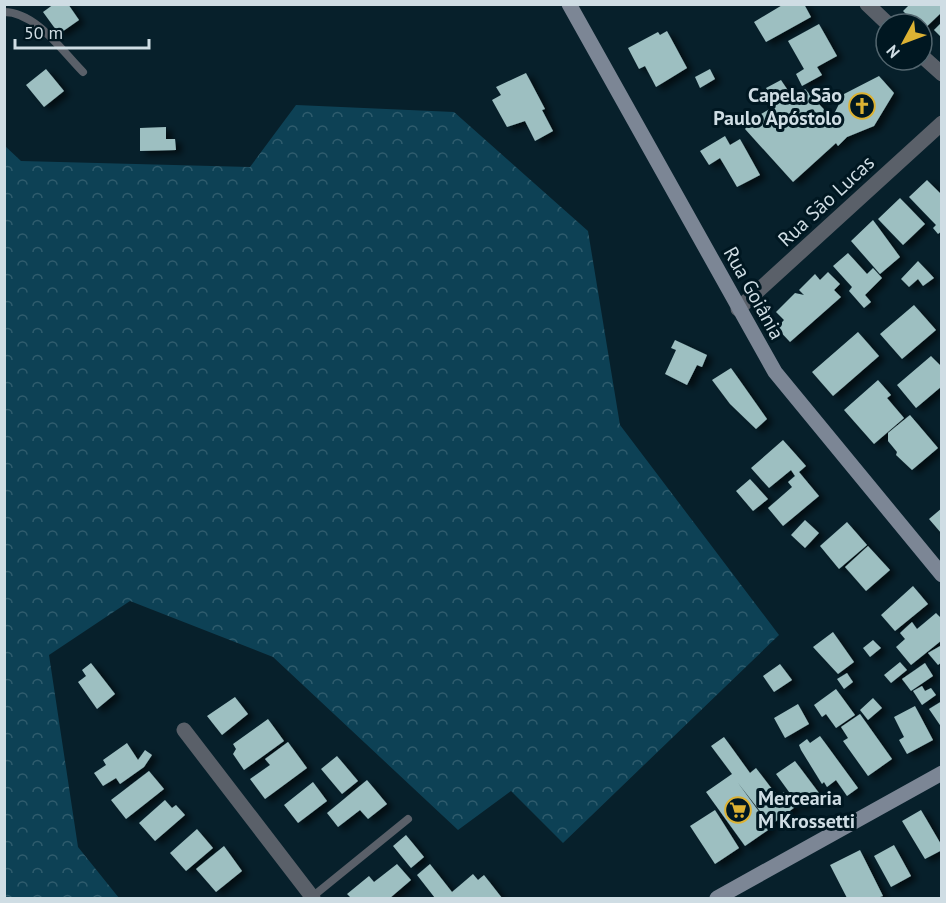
<svg xmlns="http://www.w3.org/2000/svg" width="946" height="903" viewBox="0 0 946 903" font-family="'PT Sans',sans-serif">
<style>
.forest{fill:url(#forest-crowns)}
.building{fill:#9dbfc1;filter:url(#shadow)}
.lines{fill:none;stroke-linecap:round;stroke-linejoin:round}
.lane{stroke:#5a6069;stroke-width:8}
.street{stroke:#5a6069;stroke-width:15}
.secondary{stroke:#7c8695;stroke-width:15}
.labels{text-anchor:middle;stroke-width:6;stroke-linejoin:round;paint-order:stroke}
.poi-label{font-size:20px;font-weight:bold;fill:#cfdde4;stroke:#001721;text-anchor:end}
.street-label{font-size:20px;fill:#cfdde4;stroke:#001721}
</style>
<defs>
<pattern id="forest-crowns" width="20" height="18" patternUnits="userSpaceOnUse" patternTransform="scale(1.5)"><rect width="20" height="18" fill="#0d4155"/><path d="M2 6a3 3 0 1 1 6 0M12 15a3 3 0 1 1 6 0" fill="none" stroke="#2f5c6d"/></pattern>
<filter id="shadow"><feDropShadow dx="6" dy="3.5" stdDeviation="3" flood-color="#0009"/></filter>
</defs>
<rect width="100%" height="100%" fill="#07202b"/>
<path class="forest" d="M296 105 454 112 588 231 620 425 779 635 563 843 511 791 458 830 273 657 130 601 49 655 78 847 119 898H5V146L21 161 250 167Z"/>
<path class="building" d="M54 4H68L79 20 59 34 43 12Z
M784 4H804L811 17 766 42 754 22Z
M910 4H942V12L922 31V24H916L903 11Z
M942 22V38L934 30Z
M819 24 837 56 817 67 822 75 802 86 796 74 804 69 788 41Z
M667 31 687 68 656 87 645 66 639 69 628 48 658 32 660 35Z
M46 69 64 91 44 107 26 85Z
M710 69 715 79 700 88 695 77Z
M526 73 545 109 542 110 553 131 535 141 525 121 507 127 492 100 501 95 496 87Z
M879 76 894 93 874 126 847 137 838 146 836 143 793 182 745 129 753 119 776 105 766 88 781 80 795 101 805 89 832 118 844 94Z
M166 127V139H175L176 150 140 151V128Z
M725 136 730 145 740 139 760 175 737 187 720 158 709 165 700 151Z
M927 180 942 195V231L938 234 933 228 936 225 909 197Z
M900 198 925 224 903 245 878 219Z
M873 220 900 257 880 274 851 241Z
M848 253 867 274 873 268 882 278 865 295 871 302 864 308 849 291 852 287 833 266Z
M918 261 934 278 923 286 918 279 909 287 901 279Z
M828 272 840 284 834 290 841 297 790 342 777 328 784 320 776 312 795 293 804 295 799 290 815 274 820 280Z
M914 305 936 330 902 359 880 334Z
M858 332 879 356 833 396 812 372Z
M675 340 707 355 702 367 697 365 687 385 665 374 676 350 671 348Z
M931 356 942 367V386L916 408 897 385Z
M731 368 767 419 756 429 730 404 712 380Z
M878 380 891 395 887 398 904 418 874 444 844 410Z
M910 415 938 448 912 470 896 455 897 452 888 441V433Z
M783 440 806 466 799 472 819 496 783 526 768 508 792 487 788 482 795 476 791 470 769 488 751 468Z
M750 479 768 499 753 511 736 491Z
M942 508V534L929 519Z
M805 520 819 533 805 548 791 535Z
M847 522 867 545 839 569 820 546Z
M868 546 890 570 866 591 845 567Z
M913 586 928 604 895 631 881 615Z
M936 613 942 619V640L911 665 896 647 905 639 900 633 912 622 917 629Z
M833 632 854 662 838 674 813 647Z
M873 640 881 648 870 657 863 648Z
M942 645V662L938 665 928 653Z
M900 662 907 670 891 683 884 675Z
M91 663 115 694 97 709 78 682 86 676 82 670Z
M925 663 933 676 911 691 902 679Z
M780 664 792 680 774 692 763 676Z
M847 673 853 682 844 689 837 679Z
M922 686 925 691 931 688 936 695 922 705 913 691Z
M836 689 855 715 836 728 826 714 822 717 814 705Z
M235 697 248 714 222 735 207 716Z
M873 698 882 708 868 720 860 710Z
M942 701V728L929 709Z
M798 704 809 724 785 738 774 718Z
M915 706 933 740 907 754 899 740 904 737 894 717Z
M860 714 892 759 868 776 843 741 848 738 841 727Z
M268 719 284 741 244 770 233 754 236 749 233 744Z
M820 736 858 788 847 796 836 780 827 787 824 782 822 784 801 750 799 745 807 739 810 743Z
M724 737 750 773 756 768 772 789 779 796 784 792 795 807 771 825 738 783 771 828 745 846 706 792 732 774 711 746Z
M288 742 307 768 265 799 250 779 270 765 265 759Z
M127 743 138 760 145 750 152 755 144 767 120 784 116 778 103 786 94 773 106 765 103 760Z
M337 756 358 781 342 794 321 769Z
M795 761 819 793 800 807 776 774Z
M149 771 164 789 126 819 111 800Z
M367 780 387 804 368 819 360 810 338 827 327 813Z
M313 782 327 801 298 823 284 805Z
M165 800 172 808 176 805 185 815 155 841 139 823Z
M715 810 739 848 715 864 690 826Z
M921 810 942 846V850L925 859 902 821Z
M197 829 213 848 186 871 170 853Z
M406 835 424 857 411 868 393 846Z
M894 845 911 876 891 887 874 856Z
M224 846 242 871 216 892 196 869Z
M860 850 883 896 877 898H847L830 865Z
M397 864 411 880 390 898H351L347 894 369 876 374 882Z
M430 864 452 892 473 874 478 880 484 875 502 898H435L417 875Z"/>
<g class="lines">
<path class="lane" d="M4 12C36 12 62 51 83 72
M312 897 408 819"/>
<path class="street" d="M867 4 888 24
M922 56 942 74
M738 309 942 123
M184 730 313 898"/>
<path class="secondary" d="M569 4 775 372 942 575
M717 898 942 773"/>
</g>
<defs>
<g id="church-ring" transform="scale(1.35)"><circle r="9.5" fill="#001721" stroke="#dcb233" stroke-width="1.5"/><path d="M-1.2-6h2.4v3.5h3.3v2.4h-3.3V6h-2.4V-.1h-3.3v-2.4h3.3Z" fill="#dcb233"/></g>
<g id="supermarket-ring" transform="scale(1.35)"><circle r="9.5" fill="#001721" stroke="#dcb233" stroke-width="1.5"/><path d="M-6-5.5h2.5l.6 2H6L4.5 2H-2.5L-4.4-4H-6ZM-1.5 3.2a1.3 1.3 0 1 0 .1 0ZM3 3.2a1.3 1.3 0 1 0 .1 0Z" fill="#dcb233"/></g>
</defs>
<g fill-rule="evenodd">
<use href="#church-ring" x="862" y="106"/>
<use href="#supermarket-ring" x="738" y="810"/>
</g>
<g class="labels">
<g class="poi-label">
<text x="842" y="102">Capela São<tspan x="842" dy="23">Paulo Apóstolo</tspan></text>
<text x="758" y="805" text-anchor="start">Mercearia<tspan x="758" dy="23">M Krossetti</tspan></text>
</g>
<g class="street-label">
<text transform="translate(826 201) rotate(-43)" y="7">Rua São Lucas</text>
<text transform="translate(754 293) rotate(61)" y="7">Rua Goiânia</text>
</g>
</g>
<rect width="946" height="903" fill="none" stroke="#cfdde4" stroke-width="12"/>
<g transform="translate(904 42) rotate(229)"><circle r="28" fill="#001721" stroke="#53666f" stroke-width="1.5"/>
<path d="M0-4.5L10 22L0 15L-10 22Z" fill="#dcb233"/>
<text y="-9" font-size="16" font-weight="bold" text-anchor="middle" fill="#cfdde4">N</text>
</g>
<path d="M15 39v9h134v-9" fill="none" stroke="#cfdde4" stroke-width="3"/>
<text x="24" y="39" font-size="18" fill="#cfdde4" stroke="#001721" stroke-width="4.5" paint-order="stroke">50 m</text>
</svg>
